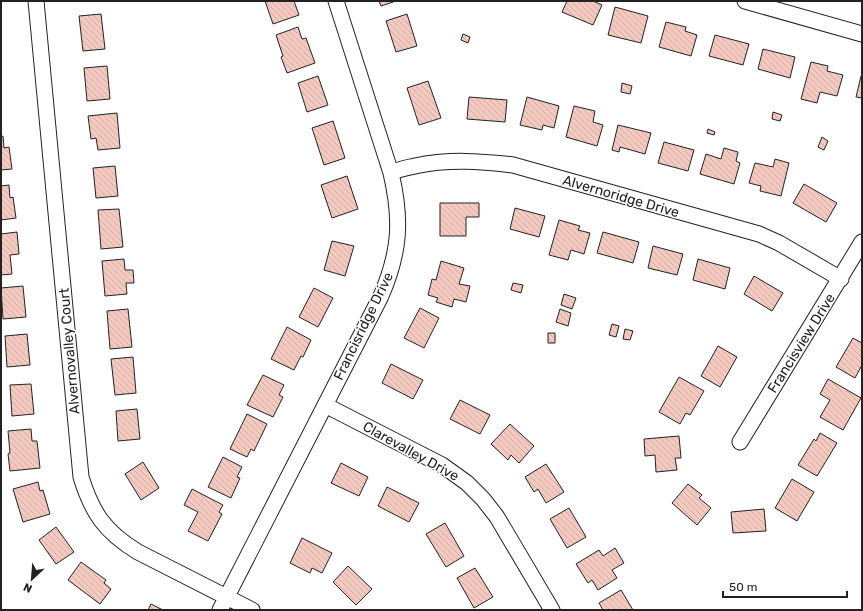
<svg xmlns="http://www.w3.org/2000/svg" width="863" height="611" viewBox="0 0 863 611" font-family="Rubik,sans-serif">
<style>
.building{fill:url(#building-back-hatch);stroke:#222}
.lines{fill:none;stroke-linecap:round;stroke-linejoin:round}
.minor-casing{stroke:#222;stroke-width:17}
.minor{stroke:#fff;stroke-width:15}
.labels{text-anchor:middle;stroke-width:3;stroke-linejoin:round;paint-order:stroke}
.street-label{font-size:14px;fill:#222;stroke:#fff}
</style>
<defs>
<pattern id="building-back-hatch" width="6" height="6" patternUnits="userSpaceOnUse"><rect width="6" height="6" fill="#f3c9c0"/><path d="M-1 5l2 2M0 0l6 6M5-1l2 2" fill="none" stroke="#d0aca5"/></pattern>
</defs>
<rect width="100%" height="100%" fill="#fff"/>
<path class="building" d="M265 1H294L299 15 273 24Z
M379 1H396L381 6Z
M567 1H593L602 5 593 25 562 12Z
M615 7 648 16 641 43 608 35Z
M101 14 105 49 83 51 79 16Z
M407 14 417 46 396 52 386 21Z
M666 22 686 27 685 31 697 35 691 56 659 47Z
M298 27 302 39 306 38 315 63 287 73 281 57 283 56 276 35Z
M463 34 470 37 468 43 461 40Z
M715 35 749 44 743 65 709 56Z
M763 49 795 57 790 78 758 69Z
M811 62 828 66 827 71 843 75 837 96 820 92 817 103 801 99Z
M107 66 110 99 87 101 84 68Z
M318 76 328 105 307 112 298 83Z
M861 76H862V98L856 97Z
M428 81 441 118 419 125 407 88Z
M622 83 632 86 630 94 621 92Z
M469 97 507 100 505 122 467 119Z
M527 97 559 106 554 128 543 125 542 130 520 125Z
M574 106 595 111 593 122 603 125 597 146 566 137Z
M773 112 782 115 780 121 772 119Z
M117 113 120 148 98 150 96 138 91 139 88 116Z
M333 121 345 158 324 165 312 128Z
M618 125 651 133 645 154 620 147 619 152 612 150Z
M708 129 715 132 714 135 707 133Z
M3 136 4 148 9 147 12 169 1 170V137Z
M822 137 828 141 824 150 818 147Z
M664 142 694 150 688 171 658 163Z
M724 148 738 152 736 161 740 163 734 184 700 174 706 154 721 159Z
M775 159 789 163 781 196 760 191 761 186 749 183 755 163 773 167Z
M115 166 118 196 96 198 93 168Z
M347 176 358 209 332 218 321 185Z
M804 184 837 203 826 222 793 203Z
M9 185 10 198 13 197 16 218 1 220V186Z
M440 203H479V217H466V236H440Z
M515 208 545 216 539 237 510 229Z
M119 209 123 247 101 249 98 210Z
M559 220 580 226 578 230 590 233 584 254 571 250 568 260 549 255Z
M17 232 19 254 10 255 12 274 1 275V234Z
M603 232 639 242 633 263 597 253Z
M332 241 354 246 345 276 324 270Z
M653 246 683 254 677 275 648 268Z
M124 259 125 270H133L134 283H126L127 294 105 296 102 261Z
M698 259 730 268 725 289 693 280Z
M441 261 464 268 459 284 470 286 466 302 454 299 452 307 436 302 438 298 428 295 432 279 436 280Z
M754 276 783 293 772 311 744 294Z
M513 283 523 285 521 293 511 290Z
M23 286 26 317 3 319 1 288Z
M314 288 333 298 318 327 299 317Z
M564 294 576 298 572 309 561 305Z
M420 308 439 318 424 348 404 338Z
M128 309 132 347 110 349 107 311Z
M560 309 571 313 568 326 556 322Z
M612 324 619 326 616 337 609 335Z
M287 327 311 340 303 357 301 356 294 370 271 359Z
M625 329 633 331 630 340 623 339Z
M548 333H555V343H548Z
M27 334 30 365 7 367 5 336Z
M853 338 862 343V365L855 378 836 367Z
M718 346 737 357 720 387 701 376Z
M133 357 136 393 115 395 111 359Z
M391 364 423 380 413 399 382 383Z
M263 375 284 385 279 395 283 397 273 417 247 405Z
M679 377 704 391 690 415 686 413 680 424 659 412Z
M828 379 861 398 843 430 820 417 830 400 820 394Z
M31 384 34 414 12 416 10 385Z
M460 400 490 415 480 434 450 419Z
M137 409 140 439 118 441 116 411Z
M247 414 267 424 254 451 251 449 247 457 230 449Z
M510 424 534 446 519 463 511 455 508 460 491 444Z
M31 429 32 441H37L40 468 10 471 8 454 10 453 8 431Z
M820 433 837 443 817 476 798 465 814 439 816 441Z
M679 436 681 458H675L677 470 656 472 655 455 645 456 644 439Z
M223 457 242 467 237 477 240 478 231 498 208 487Z
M143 462 159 488 141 500 125 474Z
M341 463 368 477 359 496 331 483Z
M546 464 564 492 546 503 538 489 534 492 525 477Z
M792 479 814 492 797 521 775 508Z
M38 482 40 491 43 490 50 514 23 522 13 489Z
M688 484 702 495 699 498 711 508 697 525 672 503Z
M387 487 419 503 409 522 378 506Z
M192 489 223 505 219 512 222 514 208 541 188 531 198 512 184 505Z
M569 508 586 537 567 548 550 519Z
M764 509 766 531 733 533 731 512Z
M445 523 464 556 446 567 426 534Z
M56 527 74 552 56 564 39 540Z
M302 538 332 553 322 573 312 568 310 573 290 563Z
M615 548 624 563 612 570 617 578 598 590 592 580 588 583 576 564 599 550 603 556Z
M81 562 106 580 104 583 111 589 100 604 68 580Z
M348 566 372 589 356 605 333 582Z
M475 568 493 597 474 608 457 578Z
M621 590 633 610H603L599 603Z
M151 604 163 610H148Z"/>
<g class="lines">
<g class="minor-casing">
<path id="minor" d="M36 1 81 477C92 513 105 532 138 552L252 610
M745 1 862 34
M391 173C399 169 406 168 415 166 448 159 480 161 513 165L759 234 779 243 841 279
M325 405 442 465 467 483 483 499 497 517 552 610
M740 442 862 242
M220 610 381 296C400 252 402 220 391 173L336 1"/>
</g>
<use href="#minor" class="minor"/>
</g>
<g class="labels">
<g class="street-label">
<text transform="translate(621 196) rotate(16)" y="5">Alvernoridge Drive</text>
<text transform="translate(363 326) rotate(-64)" y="5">Francisridge Drive</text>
<text transform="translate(801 343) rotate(-58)" y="5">Francisview Drive</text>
<text transform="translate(69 351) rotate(-95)" y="5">Alvernovalley Court</text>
<text transform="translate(411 451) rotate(29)" y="5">Clarevalley Drive</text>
</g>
</g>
<rect width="863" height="611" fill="none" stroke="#222222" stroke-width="4"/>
<g transform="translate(32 579) rotate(206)" stroke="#ffffff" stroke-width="3" paint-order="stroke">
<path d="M0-3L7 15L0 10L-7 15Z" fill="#222222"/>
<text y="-6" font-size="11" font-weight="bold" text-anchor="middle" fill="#222222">N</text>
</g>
<path d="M723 591v6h124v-6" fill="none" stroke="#222222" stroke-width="2"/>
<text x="729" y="591" font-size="12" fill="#222222" stroke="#ffffff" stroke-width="3" paint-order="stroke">50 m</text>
</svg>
